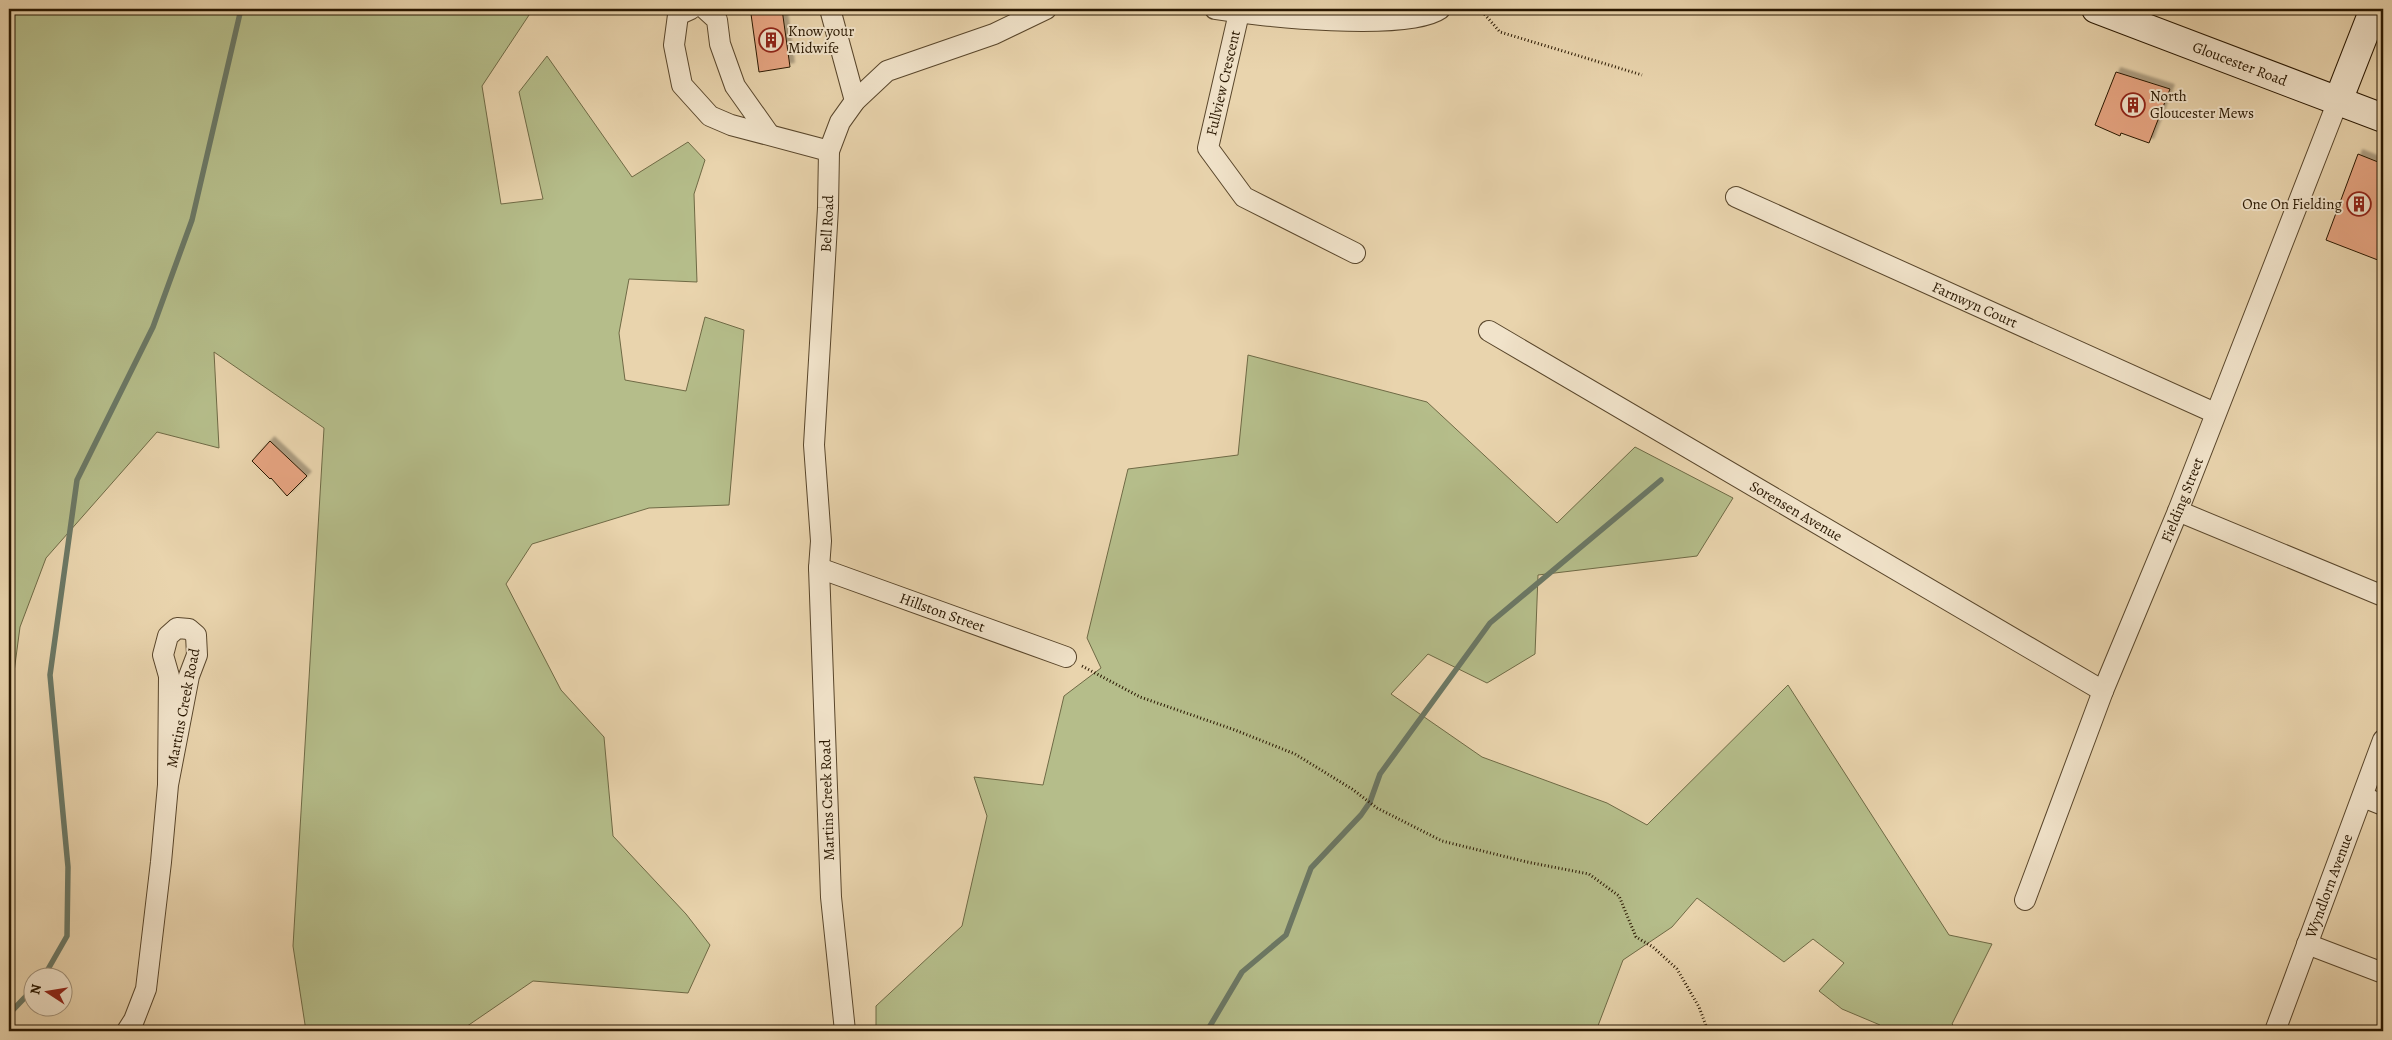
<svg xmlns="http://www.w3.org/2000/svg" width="2392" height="1040" viewBox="0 0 2392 1040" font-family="Alegreya,serif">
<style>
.green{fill:#b5bd8a;stroke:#6f6a45}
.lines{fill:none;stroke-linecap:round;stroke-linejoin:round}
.stream{stroke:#6b7865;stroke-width:5.5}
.building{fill:#e6a481;stroke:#291700;filter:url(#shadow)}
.street-casing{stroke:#59462b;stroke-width:22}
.secondary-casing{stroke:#291700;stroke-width:30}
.path{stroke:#291700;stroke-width:3;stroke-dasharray:1 2.5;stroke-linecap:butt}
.street{stroke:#f1e3ca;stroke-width:20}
.secondary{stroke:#f1e3ca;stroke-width:28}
.labels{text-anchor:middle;stroke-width:4;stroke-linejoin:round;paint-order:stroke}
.poi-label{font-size:15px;fill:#291700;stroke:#f1e3ca;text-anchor:start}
.street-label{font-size:15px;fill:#291700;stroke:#f1e3ca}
</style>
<defs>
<filter id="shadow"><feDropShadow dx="4.5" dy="-4.5" stdDeviation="1" flood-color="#0004"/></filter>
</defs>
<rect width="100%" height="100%" fill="#e9d4ad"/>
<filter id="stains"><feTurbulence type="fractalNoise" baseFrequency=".004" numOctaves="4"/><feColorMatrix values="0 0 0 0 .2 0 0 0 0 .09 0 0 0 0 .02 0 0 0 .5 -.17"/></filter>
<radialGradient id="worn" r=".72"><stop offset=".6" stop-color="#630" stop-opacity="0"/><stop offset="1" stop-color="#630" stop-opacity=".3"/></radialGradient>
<path class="green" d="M9 9H533L482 86 501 204 543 199 519 92 547 56 632 177 688 142 705 160 694 194 697 282 629 279 619 333 625 380 686 391 705 317 744 330 729 505 649 508 532 544 506 584 561 690 604 737 613 836 686 914 710 945 688 993 533 981 460 1031H306L293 946 324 428 214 352 219 448 157 432 46 558 20 627 9 710Z
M1248 355 1427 402 1557 523 1635 447 1733 498 1697 556 1538 575 1535 654 1487 683 1428 654 1391 694 1482 757 1607 803 1647 825 1788 685 1949 935 1992 944 1952 1024 1959 1031H1885L1880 1025 1842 1009 1819 991 1844 963 1813 939 1784 962 1697 898 1672 927 1623 960 1596 1031H876V1006L962 926 987 816 974 777 1043 785 1064 696 1101 668 1087 638 1128 469 1238 455Z"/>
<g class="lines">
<path class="stream" d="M43 978 67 936 68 867 50 675 77 480 153 327 192 220 241 9
M9 1014 32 990
M1207 1031 1242 972 1286 935 1311 868 1361 815 1370 802 1380 774 1490 623 1661 480"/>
</g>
<path class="building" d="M782 9 790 67 759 72 751 14Z
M2116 72 2170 89 2149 143 2121 133 2120 136 2095 125Z
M2358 154 2383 164V262L2326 240Z
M270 441 307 476 287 496 271 478 270 479 252 461Z"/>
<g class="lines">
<g class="street-casing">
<g id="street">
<path d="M691 9 678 15 674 45 682 85 710 116 731 125 829 151"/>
<path d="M705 9 717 20 720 44 735 86 769 134"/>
<path d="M830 9 855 101"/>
<path d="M1215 9C1257 16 1408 32 1440 9"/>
<path d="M1239 13 1208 148 1244 197 1355 253"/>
<path id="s1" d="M1736 197 2215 413"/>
<path id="s2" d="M1489 331 2103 691"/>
<path d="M2178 511 2383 596"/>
<path id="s3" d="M819 568 1066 657"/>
<path d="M2363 797 2383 805"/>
<path id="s4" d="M2025 900 2103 691 2178 511 2338 101"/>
<path d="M2307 944 2383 973"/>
<path d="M127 1031 134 1020 146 989 161 862 168 785 169 676 163 655 168 636 177 628 189 629 196 635 197 655 189 676 168 785"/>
<path id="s5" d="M845 1031 831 897 819 568 821 541 814 445 828 208 829 151 840 122 855 101 887 71 994 34 1046 9"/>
<path id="s6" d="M2275 1031 2383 740"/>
</g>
</g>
<g class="secondary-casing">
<g id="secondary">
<path id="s7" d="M2096 9 2383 118"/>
<path d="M2338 101 2374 9"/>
</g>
</g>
<path class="path" d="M1480 9 1500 32 1642 75
M1082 666 1140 697 1235 730 1295 754 1352 789 1377 808 1442 841 1527 862 1589 874 1619 896 1636 937 1653 947 1677 969 1699 1007 1708 1031"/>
<use href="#street" class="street"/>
<use href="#secondary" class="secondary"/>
</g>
<defs>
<g id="building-ring" transform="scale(1.25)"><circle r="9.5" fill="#f1e3ca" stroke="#8f2418" stroke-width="1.5"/><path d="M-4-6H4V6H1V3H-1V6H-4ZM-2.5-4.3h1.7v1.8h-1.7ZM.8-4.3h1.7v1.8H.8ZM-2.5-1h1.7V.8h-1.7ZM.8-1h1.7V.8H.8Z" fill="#8f2418"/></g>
</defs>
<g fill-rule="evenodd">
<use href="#building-ring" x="771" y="40"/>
<use href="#building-ring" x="2133" y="105"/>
<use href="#building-ring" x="2359" y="204"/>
</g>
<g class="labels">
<g class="poi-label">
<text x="788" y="36">Know your<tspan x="788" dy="17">Midwife</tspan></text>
<text x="2150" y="101">North<tspan x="2150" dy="17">Gloucester Mews</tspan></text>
<text x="2342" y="209" text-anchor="end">One On Fielding</text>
</g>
<g class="street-label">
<text dy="5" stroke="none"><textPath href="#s7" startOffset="154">Gloucester Road</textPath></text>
<text transform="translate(1223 83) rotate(-77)" y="5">Fullview Crescent</text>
<text dy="5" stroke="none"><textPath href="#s5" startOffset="809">Bell Road</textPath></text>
<text dy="5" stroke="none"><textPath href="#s1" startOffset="262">Farnwyn Court</textPath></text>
<text dy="5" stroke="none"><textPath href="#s4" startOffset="430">Fielding Street</textPath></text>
<text dy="5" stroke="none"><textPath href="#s2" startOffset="356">Sorensen Avenue</textPath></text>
<text dy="5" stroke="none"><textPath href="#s3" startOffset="131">Hillston Street</textPath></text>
<text transform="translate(183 708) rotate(-79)" y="5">Martins Creek Road</text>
<text transform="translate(827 800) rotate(-92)" y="5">Martins Creek Road</text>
<text dy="5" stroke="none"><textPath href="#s6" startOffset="155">Wyndlorn Avenue</textPath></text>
</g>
</g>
<rect width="2392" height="1040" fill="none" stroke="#e9d4ad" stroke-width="30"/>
<rect x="10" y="10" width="2372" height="1020" fill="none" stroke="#291700" stroke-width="2.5"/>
<rect x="15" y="15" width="2362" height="1010" fill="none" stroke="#291700"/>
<g transform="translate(48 992) rotate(282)"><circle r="24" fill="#f1e3ca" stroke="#a19179"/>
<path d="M0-4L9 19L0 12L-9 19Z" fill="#8f2418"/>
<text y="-8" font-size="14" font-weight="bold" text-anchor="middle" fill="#291700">N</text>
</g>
<rect width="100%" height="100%" filter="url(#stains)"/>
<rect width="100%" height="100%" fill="url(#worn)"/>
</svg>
